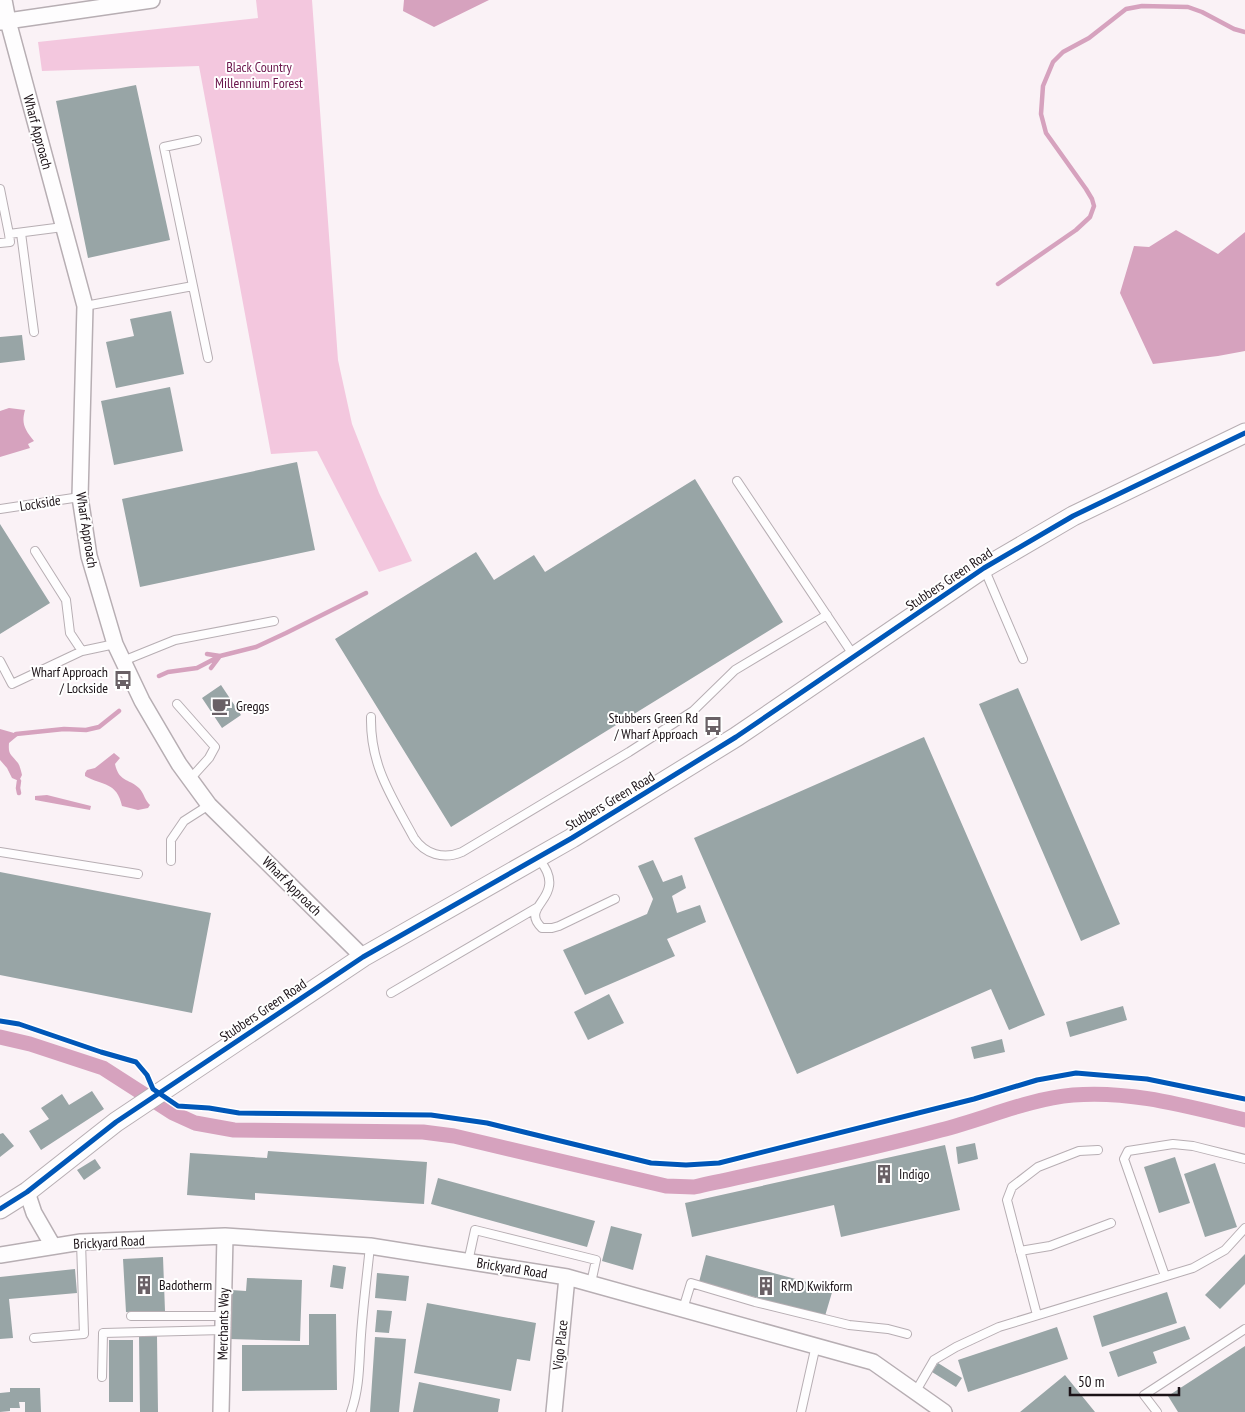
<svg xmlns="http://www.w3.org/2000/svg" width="1245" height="1412" viewBox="0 0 1245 1412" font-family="'PT Sans Narrow',sans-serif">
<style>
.forest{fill:#f3c7de}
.water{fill:#d6a2be}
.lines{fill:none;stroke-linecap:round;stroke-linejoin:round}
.stream{stroke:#d6a2be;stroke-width:4.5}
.canal{stroke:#d6a2be;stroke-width:15}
.building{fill:#98a5a6}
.service-casing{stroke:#b7aeb3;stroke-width:10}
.minor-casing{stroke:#b7aeb3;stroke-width:18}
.tertiary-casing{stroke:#b7aeb3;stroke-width:21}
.service{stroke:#fefdfe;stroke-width:8}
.minor{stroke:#fefdfe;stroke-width:15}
.tertiary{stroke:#fefdfe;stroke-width:19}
.cycleway-casing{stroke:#fff;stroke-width:8}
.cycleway{stroke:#0057b8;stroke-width:5}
.labels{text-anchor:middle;stroke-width:4;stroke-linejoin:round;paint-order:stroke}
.park-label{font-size:14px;fill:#6b164c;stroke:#fff}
.street-label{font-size:14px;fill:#1b1217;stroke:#fff}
.poi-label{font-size:14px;fill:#1b1217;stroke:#fff;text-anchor:start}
</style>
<rect width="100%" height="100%" fill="#faf2f6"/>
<path class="forest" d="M256 0H312L338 360 352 424 379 493 412 561 379 572 317 451 271 454 199 66 42 71 38 42 258 18Z"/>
<path class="water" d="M404 0H489L434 27 403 11Z
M1176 230 1218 254 1245 232V351L1218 356 1153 364 1120 293 1134 246 1149 247Z
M9 408 25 410C21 424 25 430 34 441L28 444 30 448 0 457V411Z
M0 729 14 733H21L9 743C8 755 11 754 18 763 20 766 21 771 22 775L19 781 12 778 7 768 0 760Z
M114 753 120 758 115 764C119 782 128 778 139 788 144 793 145 801 150 805L148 808 138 810 122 806C117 782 103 786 85 776V773L87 770 95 768Z
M47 795 91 806 90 810 35 800V796Z"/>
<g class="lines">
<path class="stream" d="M998 284 1076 230 1090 217 1094 206 1092 199 1086 189 1046 133 1041 114 1043 86 1053 62 1063 52 1089 38 1126 9 1142 6 1188 7 1202 12 1234 29 1245 32
M207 654 220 656 211 668
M159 676 168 672 197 668 220 656 256 647 286 633 366 593
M16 734 64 729 86 730 99 727 119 711
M19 781 18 788 19 793"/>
<path class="canal" d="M0 1037 30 1044 103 1068 173 1113 195 1123 234 1130 423 1132 454 1136 666 1186 694 1187C776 1169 860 1152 941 1130 985 1119 1028 1099 1073 1095 1132 1090 1189 1107 1245 1120"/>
</g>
<path class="building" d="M136 85 170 240 88 258 56 101Z
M171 311 184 374 116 388 106 342 134 336 130 319Z
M22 335 25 360 0 363V337Z
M170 387 183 451 114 465 101 401Z
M297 462 315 550 140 587 122 499Z
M695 479 783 622 451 827 335 639 476 552 494 580 534 555 545 572Z
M0 524 50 603 0 634Z
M221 685 241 715 222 728 202 698Z
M1018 688 1120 924 1081 941 979 704Z
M924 737 1045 1015 1009 1030 991 989 797 1074 694 838Z
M653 860 663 882 682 875 686 888 672 896 677 913 700 905 706 922 667 939 675 956 585 995 563 950 647 914 653 899 638 866Z
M0 872 211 913 192 1013 0 975Z
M609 994 624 1023 588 1040 574 1012Z
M1123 1006 1127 1020 1070 1037 1066 1022Z
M1002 1039 1005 1052 974 1059 971 1047Z
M92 1091 104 1109 41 1150 29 1131 49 1119 41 1108 62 1094 69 1105Z
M3 1133 14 1146 0 1157V1134Z
M975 1143 978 1159 958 1164 956 1147Z
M945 1145 960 1210 841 1237 834 1205 692 1237 685 1203Z
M268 1151 427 1162 424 1204 255 1193V1200L187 1195 190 1153 267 1158Z
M1175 1157 1190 1203 1159 1213 1144 1167Z
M95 1159 101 1168 84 1180 77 1170Z
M1215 1163 1237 1227 1205 1237 1184 1174Z
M438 1178 595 1221 587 1247 431 1204Z
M611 1226 642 1234 633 1270 602 1261Z
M1245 1254V1284L1220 1309 1205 1295Z
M706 1255 833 1289 825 1316 699 1282Z
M163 1257 165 1311 126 1312 123 1259Z
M333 1265 346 1267 343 1289 330 1287Z
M75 1269 77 1293 9 1299 13 1338 0 1339V1277Z
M377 1273 409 1276 406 1301 375 1298Z
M247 1278 302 1280 300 1341 229 1339 231 1290 246 1291Z
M1167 1292 1177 1323 1102 1347 1093 1316Z
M427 1303 536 1323 530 1361 517 1359 511 1391 414 1373Z
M377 1310 392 1311 389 1333 375 1332Z
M309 1314H336L337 1390 242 1391V1345H309Z
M1185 1326 1190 1339 1153 1352 1157 1363 1118 1377 1109 1352Z
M1057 1327 1068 1359 968 1392 958 1360Z
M139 1336H157L158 1412H140Z
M375 1337 406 1339 399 1412H370Z
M109 1340H133V1402H109Z
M1245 1346V1412H1178L1168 1396Z
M938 1363 962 1378 956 1387 932 1372Z
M1065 1375 1095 1412H1020Z
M419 1382 500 1399 498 1412H413Z
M10 1388H40L41 1412H25V1402H19L20 1408H10V1411L0 1412V1393L10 1392Z"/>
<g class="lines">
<g class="service-casing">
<path id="service" d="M0 189 9 234 63 227
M21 233 34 332
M0 243 10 242 9 234
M193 286 208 358
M85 306 193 286 164 147 197 140
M737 481 854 656
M0 509 80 497
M35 551 66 600 70 633 82 651
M984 568 1023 659
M0 661 12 684 82 651 115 644
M123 661 175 640 274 621
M177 704 215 747 209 758 190 779
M371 717C370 766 392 797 414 838 425 854 443 860 462 852L629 752 693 711 735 670 827 615
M0 852 138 874
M538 857C544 866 551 875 549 886 547 903 524 911 542 928H552L559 926 615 899
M171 861V840L184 821 209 805
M391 993 538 907
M1020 1251 1050 1246 1111 1223
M468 1262 475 1230 596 1260 591 1283
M1165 1276 1124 1159 1128 1151 1173 1144 1193 1146 1245 1159
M683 1309 691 1283 755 1302 849 1325 888 1329 907 1334
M1037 1315 1007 1200 1012 1187 1038 1167 1079 1151 1098 1150
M131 1316H223
M34 1338 84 1334 81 1242
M102 1377 103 1333 223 1330
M916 1391 934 1360 956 1347 999 1327 1193 1268 1225 1250 1245 1228
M351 1412C360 1387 359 1362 361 1335 363 1306 367 1276 370 1246
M801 1412 816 1345
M1157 1412 1144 1395 1245 1329"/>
</g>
<g class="minor-casing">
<path id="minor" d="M4 0 8 21 85 306 80 497 89 556 115 644 142 701 179 764 209 805 363 957
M0 22 152 0
M27 1192 34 1213 53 1246
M0 1255 81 1242 225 1236 370 1246 567 1277 873 1362 944 1412
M221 1412 225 1236
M554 1412 567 1277"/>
</g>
<g class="tertiary-casing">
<path id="tertiary" d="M0 1209 27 1192 116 1122 363 957 572 838 736 737 984 568 1073 516 1245 433"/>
</g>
<use href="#service" class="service"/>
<use href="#minor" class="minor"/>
<use href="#tertiary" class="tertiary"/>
<g class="cycleway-casing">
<path id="cycleway" d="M0 1021 19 1024 101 1052 136 1062 147 1075 153 1089 178 1106 209 1108 239 1113 431 1115 487 1123 651 1163 686 1165 719 1163 974 1099 1037 1080 1076 1073 1147 1079 1245 1099
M0 1209 27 1192 116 1122 363 957 572 838 736 737 984 568 1073 516 1245 433"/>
</g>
<use href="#cycleway" class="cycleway"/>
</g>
<defs>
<g id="bus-bare" transform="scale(1.5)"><path d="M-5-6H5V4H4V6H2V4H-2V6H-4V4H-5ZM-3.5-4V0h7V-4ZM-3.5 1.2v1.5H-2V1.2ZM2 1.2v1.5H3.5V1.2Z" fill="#696065" stroke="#fff" stroke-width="2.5" paint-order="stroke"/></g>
<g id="cafe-bare" transform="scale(1.5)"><path d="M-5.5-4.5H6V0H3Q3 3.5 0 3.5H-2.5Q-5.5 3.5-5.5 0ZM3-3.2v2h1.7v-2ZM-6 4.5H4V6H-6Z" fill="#696065" stroke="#fff" stroke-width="2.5" paint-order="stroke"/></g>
<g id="building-bare" transform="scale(1.5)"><path d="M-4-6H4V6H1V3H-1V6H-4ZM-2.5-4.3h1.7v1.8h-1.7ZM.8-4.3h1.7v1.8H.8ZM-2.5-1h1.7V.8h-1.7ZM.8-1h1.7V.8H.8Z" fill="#696065" stroke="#fff" stroke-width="2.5" paint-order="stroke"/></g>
</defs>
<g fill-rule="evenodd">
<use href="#bus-bare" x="123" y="680"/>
<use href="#cafe-bare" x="221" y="706"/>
<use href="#bus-bare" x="713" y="726"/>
<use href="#building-bare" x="884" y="1174"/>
<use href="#building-bare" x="144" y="1285"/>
<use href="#building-bare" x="766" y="1286"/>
</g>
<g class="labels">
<g class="park-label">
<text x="259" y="72">Black Country<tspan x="259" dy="16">Millennium Forest</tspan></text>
</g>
<g class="street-label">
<text transform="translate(38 132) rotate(75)" y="5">Wharf Approach</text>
<text transform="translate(40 503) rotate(-9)" y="5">Lockside</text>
<text transform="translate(87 530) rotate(81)" y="5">Wharf Approach</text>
<text transform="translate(949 579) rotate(-34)" y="5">Stubbers Green Road</text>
<text transform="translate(610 801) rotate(-31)" y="5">Stubbers Green Road</text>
<text transform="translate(292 886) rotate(45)" y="5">Wharf Approach</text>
<text transform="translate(263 1010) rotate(-34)" y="5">Stubbers Green Road</text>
<text transform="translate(109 1242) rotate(-3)" y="5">Brickyard Road</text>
<text transform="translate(512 1268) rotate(9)" y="5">Brickyard Road</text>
<text transform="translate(223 1324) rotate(-89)" y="5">Merchants Way</text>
<text transform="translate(560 1345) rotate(-84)" y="5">Vigo Place</text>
</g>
<g class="poi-label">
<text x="108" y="677" text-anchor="end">Wharf Approach<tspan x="108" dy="16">/ Lockside</tspan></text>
<text x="236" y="711">Greggs</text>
<text x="698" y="723" text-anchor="end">Stubbers Green Rd<tspan x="698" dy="16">/ Wharf Approach</tspan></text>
<text x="899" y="1179">Indigo</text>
<text x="159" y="1290">Badotherm</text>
<text x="781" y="1291">RMD Kwikform</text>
</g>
</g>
<path d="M1070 1387v8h109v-8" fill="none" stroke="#1b1217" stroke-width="2.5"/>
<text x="1078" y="1387" font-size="15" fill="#1b1217" stroke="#ffffff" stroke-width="4" paint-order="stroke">50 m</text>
</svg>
